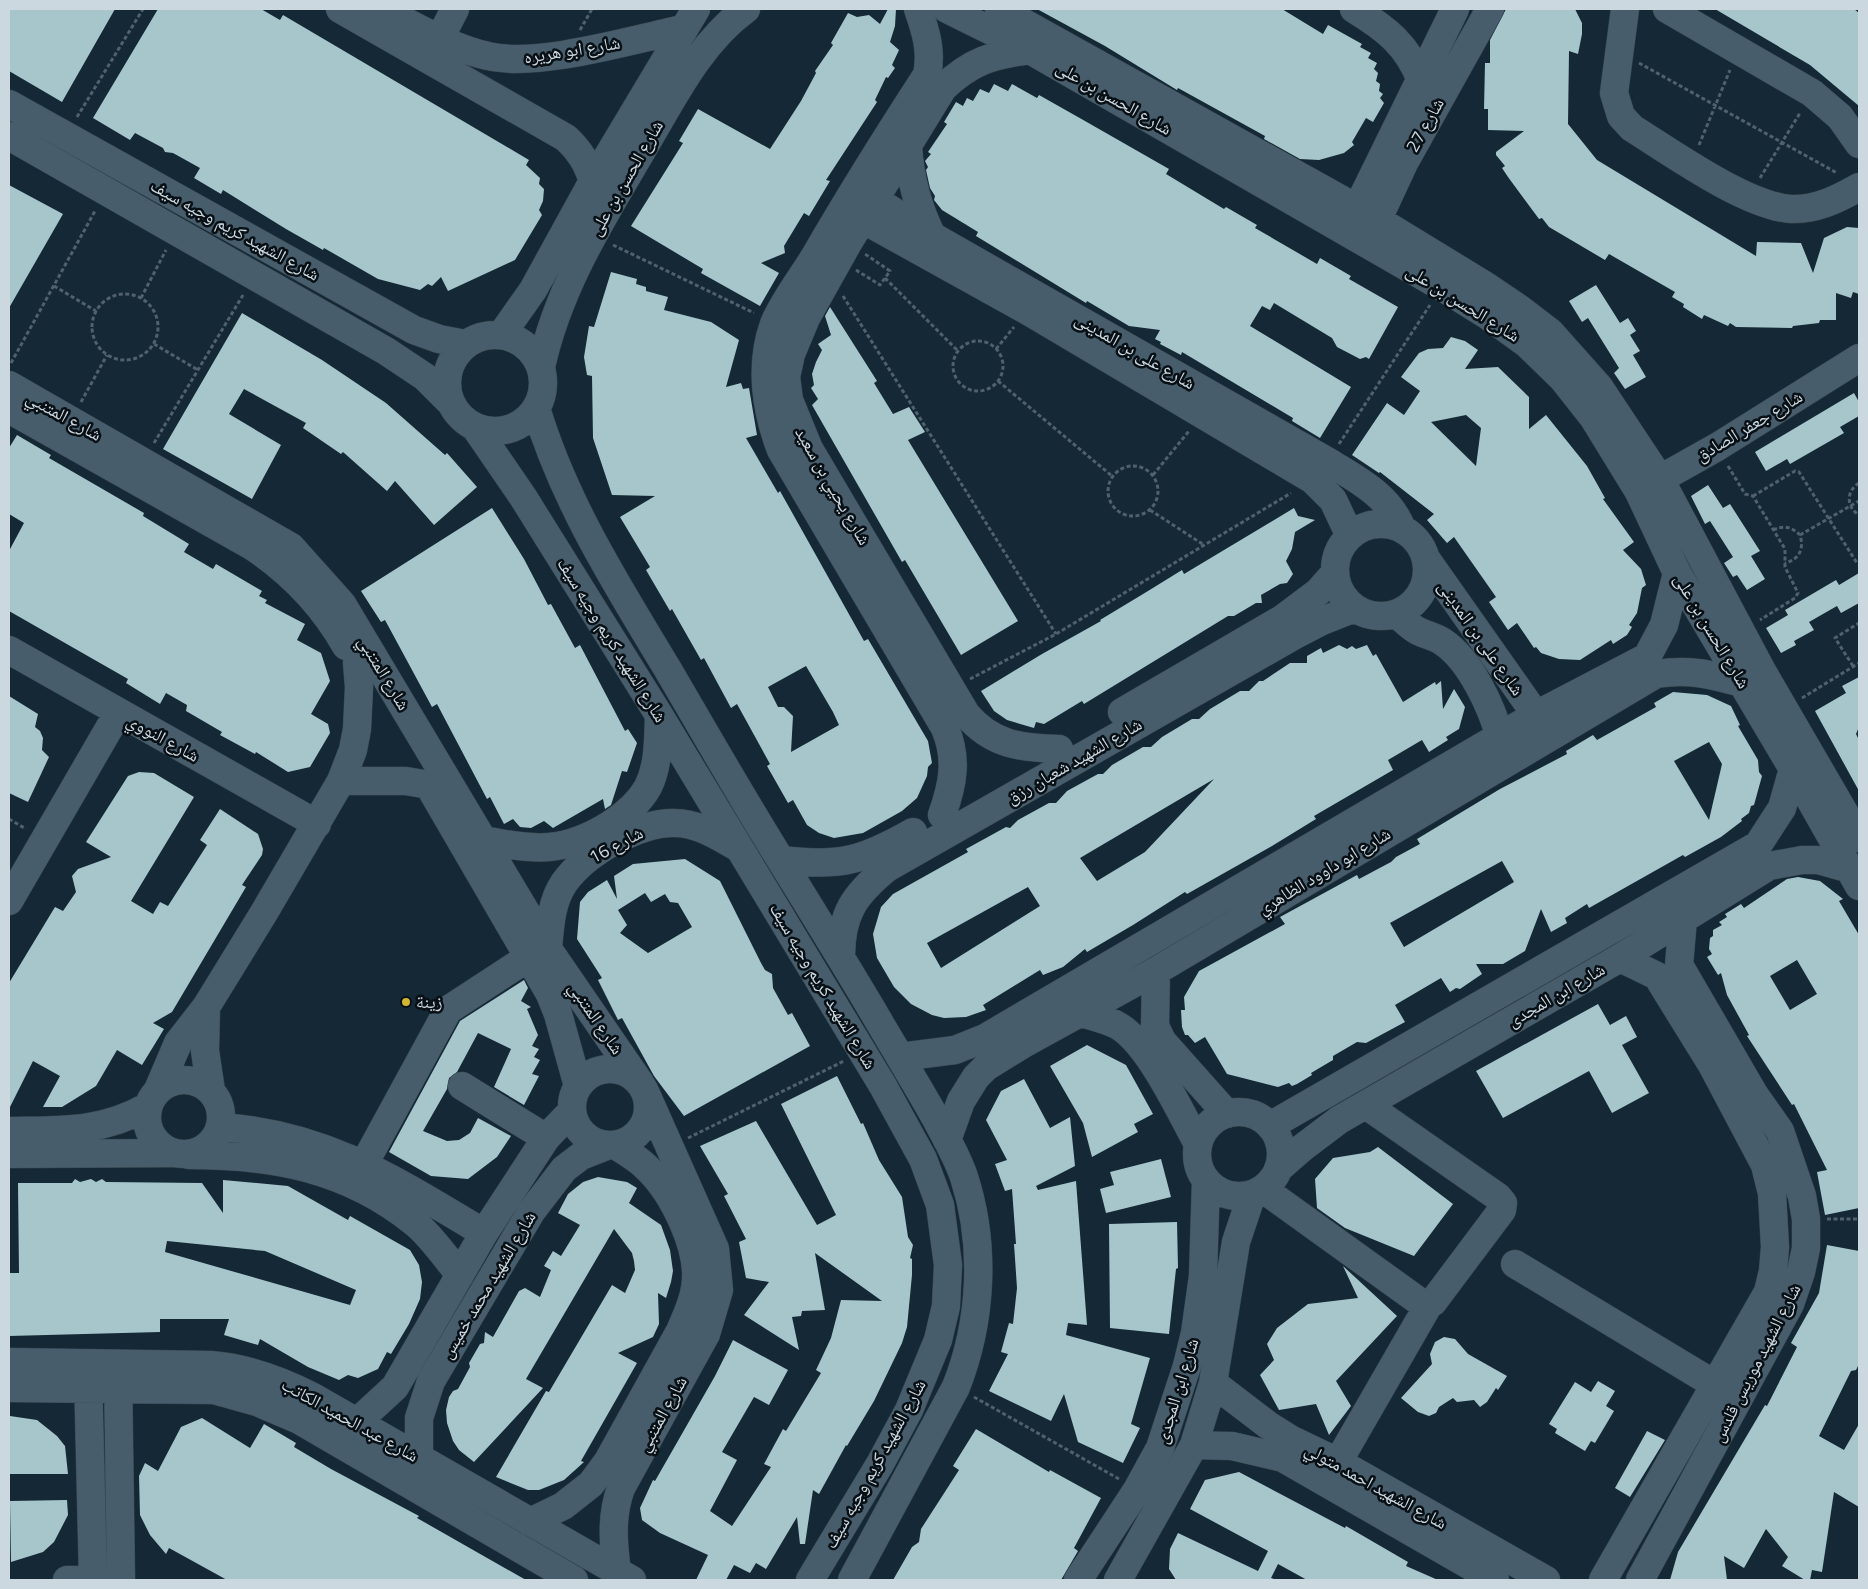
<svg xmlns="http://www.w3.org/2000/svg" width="1868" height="1589" viewBox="0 0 1868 1589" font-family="'Titillium Web','Noto Naskh Arabic',sans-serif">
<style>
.building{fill:#a6c6cb;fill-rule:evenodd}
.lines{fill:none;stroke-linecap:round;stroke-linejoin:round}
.minor-casing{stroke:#36454f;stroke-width:29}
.path{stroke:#50616d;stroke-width:3;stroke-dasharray:4 2.5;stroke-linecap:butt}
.minor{stroke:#475d6b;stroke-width:28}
.poi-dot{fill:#d4b635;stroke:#081016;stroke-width:2}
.labels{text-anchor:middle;stroke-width:5;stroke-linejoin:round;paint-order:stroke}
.street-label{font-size:18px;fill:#ccd8e0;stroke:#081016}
.poi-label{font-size:18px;fill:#ccd8e0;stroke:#081016;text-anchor:start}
</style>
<rect width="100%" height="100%" fill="#142835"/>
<path class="building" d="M9 9H115L62 102 9 71Z
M158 9H261L280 20 283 15 529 160 526 165 540 178 539 184 544 189 543 201 539 210 542 215 515 260 448 291 441 277 432 286 428 284 420 290 378 279 324 248 323 250 286 229 223 190 221 194 194 178 200 168 173 153 165 152 163 148 135 133 130 140 93 118Z
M888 9H896L895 26 890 42 899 50 892 65 895 68 888 78 886 77 875 100 877 102 826 180 830 181 809 216 804 213 784 246 785 253 761 263 779 273 760 306 701 273 703 269 631 226 683 143 679 141 698 109 770 149 801 101 816 73 815 71 833 45 831 43 848 13 857 17 869 15 880 24Z
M1037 9H1282L1323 34 1328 25 1362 44 1360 47 1371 53 1368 58 1377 63 1374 69 1378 73 1376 81 1380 84 1379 91 1383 94 1380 98 1384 103 1373 122 1366 118 1352 142 1354 145 1344 153 1319 160 1300 159 1264 139 1265 136 1178 88 1177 90 1105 46Z
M1506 9H1575L1582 23V34L1578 54 1569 51 1568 124 1597 160 1756 256 1757 242 1801 243 1813 273 1824 238 1847 227 1859 228V294L1853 292 1851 298 1836 293V320H1820L1819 323 1793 326 1792 328 1736 327 1730 323 1728 326 1704 315 1702 319 1683 307 1684 304 1672 297 1675 292 1609 254 1605 260 1549 227 1542 218 1539 219 1508 177 1502 168 1505 166 1496 155V152L1524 131 1488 130V109H1484L1485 63H1490V40Z
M1715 9H1854L1859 13V106L1810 65Z
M994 84 1008 91 1012 84 1037 98 1039 95 1085 121 1169 169 1166 174 1224 209 1226 207 1257 225 1255 228 1317 264 1320 258 1351 276 1349 279 1398 307 1369 359 1366 357 1360 359 1337 347 1332 338 1274 303 1270 310 1262 306 1250 326 1351 387 1320 438 1292 421 1293 418 1182 352 1181 355 1160 344 1161 342 1155 339 1160 330 1129 326 1087 301 1086 303 976 236 978 232 942 210 934 200 935 196 930 188 926 170 928 167 925 161 931 154 928 152 947 124 944 122 956 102 963 106 967 98 973 101 980 89 989 93Z
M9 185 63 214 9 308Z
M611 272 637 279 636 284 646 287V291L668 297 664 310 711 322 739 340 726 387 741 383 743 389 749 388 757 435 746 438 778 493 780 491 864 641 868 639 928 741 932 763 928 767 927 776 917 798 902 811 863 833 834 838 819 833 807 825 793 800 788 803 767 766 770 764 737 704 731 708 704 658 701 660 672 609 670 611 646 570 650 567 620 517 655 496 612 495 593 438 592 376 587 375 584 357 589 326 594 327ZM806 666 833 712 839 725 791 752 793 716 784 707H778L768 687Z
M1596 285 1620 323 1628 318 1636 331 1630 335 1640 351 1633 355 1646 377 1625 389 1614 373 1619 368 1588 318 1582 322 1569 301Z
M830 307 877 381 874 383 893 414 909 407 925 432 908 440 1018 621 961 655 905 560 902 562 812 405 818 399 811 388 814 385 812 374 816 362 822 350 818 344 831 335 825 316Z
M242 313 322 360 386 403 445 455 447 453 477 487 434 525 395 481 387 491 343 452 341 454 303 428 306 423 244 389 229 414 281 445 252 499 163 449Z
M1451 337 1465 341 1478 350 1465 369 1498 367 1529 397V429L1546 415 1587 466 1605 498 1603 499 1634 542 1623 550 1641 569 1646 585 1642 588 1637 613 1629 625 1632 627 1627 635 1613 644 1611 640 1580 660 1559 659 1541 653 1536 647 1534 648 1517 623 1508 630 1489 602 1496 597 1454 537 1447 543 1427 520 1434 514 1380 472 1379 473 1352 455 1387 403 1404 415 1420 391 1401 377 1419 353 1428 349 1443 348ZM1466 415 1481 428 1476 466 1431 422Z
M1854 393 1859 402V416L1840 427 1844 433 1790 464 1787 459 1766 471 1755 452Z
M17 435 51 455 49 458 144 513 143 516 189 544 184 552 213 569 216 564 262 591 259 596 267 600 265 603 305 624 297 640 321 653 330 681 311 714 328 724 330 733 310 767 288 772 256 752 255 754 220 735 222 732 186 711 187 705 166 693 160 704 126 683 128 679 9 611V551L24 523 9 514V448Z
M1708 485 1723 508 1730 504 1760 551 1751 556 1765 579 1747 590 1737 575 1733 577 1724 563 1733 557 1710 521 1705 524 1691 496Z
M492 508 524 559 548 605 551 604 575 648 580 645 625 731 628 729 637 743 627 772 622 771 611 805 605 809 603 799 553 828 544 821 531 828 520 827 513 819 504 824 490 797 487 799 437 704 432 707 385 620 381 622 361 591Z
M1294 508 1298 516 1315 520 1295 532 1292 549 1286 561 1293 574 1287 583 1280 584 1261 595 1262 603H1256L1234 616H1228L1084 704 1082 701 1044 724 1036 722 1034 728 1007 720 994 711 981 691 1042 654 1101 621 1100 620 1148 591 1182 570 1184 574Z
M1859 573V603L1841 613 1837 606 1809 622 1814 630 1794 641 1796 645 1781 653 1766 628 1788 615 1785 610 1836 580 1839 585Z
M1339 645 1347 649 1352 646 1356 649 1367 645 1373 656 1376 654 1403 702 1435 682 1436 685 1441 681 1443 709 1454 689 1465 707 1459 729 1446 737 1448 740 1429 752 1422 740 1388 760 1393 770 1314 816 1316 819 1272 846 1187 894 1185 892 1133 925 1087 952 1085 949 1063 967 1043 975 1040 970 983 1005 986 1010 966 1017 944 1018 932 1015 911 1004 894 987 877 958 873 934 881 907 893 894 968 852 966 849 1006 827 1010 828 1018 820 1049 803H1056L1067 791 1098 774H1103L1112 765 1143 747H1151L1162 737 1192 719H1199L1210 709 1240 691H1249L1259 681H1263L1290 663H1307V656L1321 648 1323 653ZM1214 779 1145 852 1097 881 1080 858ZM1028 887 1040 906 941 968 927 943Z
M1859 677V727L1856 734 1859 740V791L1815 711 1846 693 1842 686Z
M1673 692 1707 695 1731 706 1740 725 1738 726 1758 760 1759 772 1762 776 1754 805 1751 806 1749 813 1741 819 1742 821 1721 837 1685 857 1683 855 1589 908 1587 904 1565 918 1567 923 1551 932 1541 909 1525 951 1503 964H1476L1482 974 1460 989 1456 988 1450 992 1441 978 1395 1005 1405 1022 1366 1043 1357 1042 1333 1056V1060L1311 1073 1312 1075 1297 1084 1292 1086 1289 1083 1278 1087 1227 1074 1205 1037 1195 1043 1188 1035H1185L1182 1027 1181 1010H1185L1184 997 1199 971 1285 924 1280 917 1357 875 1359 879 1391 862 1396 857 1420 844 1417 839 1500 789 1567 754 1566 751 1593 735 1597 740 1656 707 1654 703ZM1709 742 1722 764 1709 820 1674 761ZM1502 861 1514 882 1404 947 1390 923Z
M9 696 38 714 35 727 40 731 43 738 42 750 49 757 28 802 9 793Z
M139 772 154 773 194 797 131 901 153 914 160 902 168 906 207 845 200 840 220 809 258 834 263 849 262 855 242 885 246 887 172 1012 153 1023 164 1029 142 1065 117 1050 96 1086 62 1107H43L60 1076 33 1061 9 1109V983L55 907 63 911 76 892 72 876 78 869 111 857 86 842 128 776Z
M685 859 720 881 761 963 765 970 772 974 773 988 788 1015 792 1013 810 1046 684 1116 654 1076 622 1018 618 1020 598 980 602 978 577 939 580 902 588 892 607 880 617 899 614 876 633 864ZM645 893 651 902 665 894 670 902 678 903 692 927 648 953 620 933 627 925 618 910Z
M1798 877 1820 881 1843 899 1839 901 1859 935V1208L1825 1215 1817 1172 1827 1170 1794 1104 1792 1105 1747 1036 1749 1035 1727 995 1721 973 1718 975 1707 957 1712 954 1709 949 1710 938 1713 936V930L1722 925 1719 922 1727 917 1725 914 1741 904 1744 908 1787 879ZM1797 960 1817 994 1790 1010 1770 976Z
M524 980 528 988 521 1001 531 1007 527 1009 538 1035 532 1046 539 1049 534 1057 540 1060 532 1074 539 1076 524 1105 494 1087 511 1049 478 1033 457 1072 449 1078 447 1089 423 1131 447 1141 459 1140 470 1133 478 1118 511 1136 497 1157 468 1179 431 1176 389 1152 460 1021Z
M1598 1004 1610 1025 1626 1016 1637 1037 1622 1045 1649 1093 1612 1113 1589 1071 1503 1118 1476 1071Z
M1087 1045 1126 1065 1153 1114 1134 1124 1138 1132 1092 1157 1083 1123 1050 1066Z
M837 1076 861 1124 863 1123 879 1160 902 1197 908 1237 913 1245 910 1258 912 1259V1275L907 1327 902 1343 874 1401 847 1446 846 1445 819 1494 813 1490 805 1544H800L797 1517 766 1569 756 1563 750 1573 734 1565 726 1580H696L708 1555 660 1533 642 1520 640 1508 653 1480 655 1481 715 1376 733 1340 788 1370 769 1405 754 1397 722 1452 737 1460 710 1511 732 1526 771 1467 764 1464 783 1429 786 1431 821 1373 816 1370 831 1338 841 1300 882 1301 815 1253 825 1310 802 1311 801 1316 792 1317 799 1350 744 1315 769 1282 746 1278 739 1242 746 1239 724 1196 728 1194 700 1146 756 1121 817 1225 836 1215 781 1104Z
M1024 1079 1050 1128 1070 1117 1075 1166 1036 1186 1038 1190 1076 1181 1087 1325 1068 1323 1066 1335 1150 1358 1131 1424 1140 1428 1123 1463 1078 1442 1064 1394 1051 1421 989 1391 1008 1354 1001 1352 1009 1323 1013 1324 1017 1288 1014 1244H1016L1012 1189 1005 1191 995 1164 1007 1160 986 1120 1001 1091Z
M1378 1147 1453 1204 1414 1256 1345 1228 1317 1208 1315 1179 1333 1158 1370 1152Z
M1161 1159 1171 1197 1106 1213 1100 1189 1114 1185 1110 1172Z
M598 1177 627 1182 637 1188 629 1203 661 1225 670 1250 673 1271 671 1282 666 1298 658 1293 659 1324 653 1337 618 1353 637 1363 581 1461 584 1462 564 1480 539 1490H528L496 1477 546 1391 549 1392 612 1285 625 1293 635 1270 634 1261 632 1253 614 1229 526 1379 543 1388 474 1462 459 1450 453 1441 447 1423 446 1410 449 1397 453 1391 458 1389 470 1367 469 1363 480 1344 484 1343 485 1332 493 1337 519 1291 525 1288 540 1297 551 1270 544 1266 553 1251 561 1256 580 1225 558 1213 568 1194 583 1182Z
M75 1179 80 1182 91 1179 96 1182 102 1179 106 1182 202 1183 223 1213V1180L288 1186 348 1220 350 1216 410 1250 419 1265 422 1282 420 1299 409 1324 391 1354 387 1352 378 1369 358 1378 348 1375 339 1380 308 1367 260 1339 258 1345 224 1335 229 1319H160V1332L9 1336V1273H19L18 1183H72ZM167 1241 265 1251 356 1290 350 1305 165 1252Z
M1177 1222 1178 1268 1176 1269 1169 1334 1110 1328 1109 1224Z
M1827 1245 1859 1251V1364L1856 1370 1851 1371 1819 1436 1844 1450 1859 1424V1507L1834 1492 1822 1572 1812 1570 1810 1580H1805L1782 1566 1788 1557 1766 1529 1744 1568 1724 1556 1727 1580H1670L1678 1552 1765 1405 1767 1406 1797 1347 1791 1343 1819 1293Z
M1343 1266 1397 1316 1336 1381 1351 1406 1329 1435 1316 1404 1279 1410 1260 1375 1274 1360 1267 1344 1277 1328 1308 1304 1358 1298Z
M1444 1337 1455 1339 1468 1354 1507 1376 1498 1390 1496 1388 1487 1402 1480 1407 1474 1400 1457 1402 1453 1398 1439 1407 1436 1413 1429 1416 1418 1412 1401 1398 1432 1364 1430 1354 1435 1342Z
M1598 1381 1615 1391 1606 1406 1614 1411 1595 1443 1591 1441 1585 1451 1555 1433 1557 1429 1549 1424 1575 1382 1591 1392Z
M10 1416 37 1420 57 1436 65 1446 68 1474H9Z
M202 1418 250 1448 264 1424 296 1443 294 1447 331 1469 419 1516 417 1518 526 1580H227L169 1548 166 1554 150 1535 140 1515 139 1476 145 1463 158 1471 181 1427Z
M976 1429 1049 1472 1050 1470 1101 1498 1074 1548 1078 1551 1061 1580H893L912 1547 919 1542 921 1529 959 1470 953 1466Z
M1647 1431 1665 1440 1630 1497 1615 1488Z
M1239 1472 1345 1528 1346 1526 1408 1562 1406 1566 1438 1580H1307L1278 1564 1271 1578 1277 1580H1176L1169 1569 1170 1549 1178 1533 1258 1571 1268 1551 1190 1509 1205 1480Z
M67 1500 68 1515 54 1542 43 1552 11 1562 10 1501Z"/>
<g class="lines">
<g class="minor-casing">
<path id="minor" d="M340 9 566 138C580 151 587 163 593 181
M381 9C415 26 451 48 488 56 538 68 631 40 683 29
M918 9C926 32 932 51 927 75 888 135 851 194 815 256 803 276 782 303 774 324 759 365 766 411 781 450L945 728C958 759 953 784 942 815
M947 9 1030 50 1442 287 1487 315 1527 344 1563 379 1593 417 1639 492 1677 573 1793 769 1859 886
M999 9 1378 220 1486 286 1520 309 1550 332 1599 387 1660 479 1762 671 1859 838
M1354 9C1385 28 1408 45 1421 81
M1625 9 1614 93 1621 116 1632 128C1672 153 1746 206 1791 209 1816 210 1838 199 1859 187
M1667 9 1812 93 1840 117 1859 144
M440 38 455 9
M1030 50C992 55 971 61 943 88L848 243 806 318 791 354 786 377 789 400 809 449 966 714C992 745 1021 748 1059 749
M9 104 414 330 439 339 465 344
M9 136 386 351 425 377 450 402
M908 146C910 179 917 206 932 236
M860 190 932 236 1327 461C1356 479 1389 495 1402 529
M846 210 1028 311 1313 480 1333 500 1350 536
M1349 225 1455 9
M1370 236 1404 163 1490 9
M502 334 533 290 593 181 696 9
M447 383a48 48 0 1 1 96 0a48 48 0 1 1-96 0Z
M541 367C559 284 605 214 647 142 675 94 701 42 746 9
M9 385 291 547 342 604 548 949 640 1083
M536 408C564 502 617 585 667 668 705 733 742 798 782 862 812 911 842 959 871 1008 892 1044 914 1080 935 1117 945 1136 957 1156 964 1177 986 1245 982 1321 956 1387L852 1580
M9 409 252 546C291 572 323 605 346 646
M475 427 523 497 659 715 883 1086 923 1159 940 1205 948 1265 946 1306 938 1340 909 1410 880 1464 810 1580
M1644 488 1717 447 1859 358
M1335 570a46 46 0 1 1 92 0a46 46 0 1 1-92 0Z
M1427 560 1536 715
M1397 614C1404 620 1410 627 1418 631 1426 635 1436 637 1443 642 1470 660 1492 707 1500 738
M9 650 317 824
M1122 712 1282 619 1318 592 1335 573
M341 781H406L429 785
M432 791 550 994 558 1014 578 1086
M484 840C535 851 565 853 611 824 626 814 639 803 648 787 659 765 658 739 659 715
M781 860C840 867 862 861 913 832
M9 901 118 713
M548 949C550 926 551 902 564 883 585 853 639 822 675 823 698 823 719 837 739 848
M841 956C841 914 854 895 887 868L1295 635 1322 621 1355 608
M1156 971 1155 1026 1162 1041 1227 1114
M206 1007 205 1051 211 1091
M1079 1012C1090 1016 1104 1019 1115 1024 1148 1040 1180 1112 1198 1144
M900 1057 955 1050 985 1038 1536 715 1647 657 1664 625 1677 573
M572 1107a38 38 0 1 1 76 0a38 38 0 1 1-76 0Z
M147 1117a37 37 0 1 1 74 0a37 37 0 1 1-74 0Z
M462 1086 546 1138
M158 1090 178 1043 206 1007 265 911 341 781 353 750 357 729 359 687 357 663
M1197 1154a42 42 0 1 1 84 0a42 42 0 1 1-84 0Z
M1270 1126 1758 845 1782 808 1793 769
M220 1127C324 1133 397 1181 484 1233
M9 1131C61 1130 100 1133 147 1107
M947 1140 961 1101 976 1077 986 1067 1025 1043 1156 971 1656 674C1689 669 1710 674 1742 683
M9 1154 173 1153
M189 1155C273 1155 347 1168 415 1223 432 1237 446 1258 460 1275
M364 1164 448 1010 529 957
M1278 1169 1302 1148 1339 1120 1620 958 1769 866 1802 860H1818L1847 868
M1263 1189 1420 1302 1424 1304 1433 1302 1502 1210 1503 1203 1498 1197 1366 1105
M1515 1264 1714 1384
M9 1362 211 1365C248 1368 280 1380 313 1397L632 1580
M118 1372 121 1580
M88 1373 93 1580
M1213 1383 1268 1425 1292 1440 1338 1462 1546 1580
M9 1388 214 1390 257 1402 299 1420 574 1580
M357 1422 395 1387 484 1233 546 1138 572 1111
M1194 1445 1232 1446 1283 1458 1495 1580
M419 1458V1418L431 1381 531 1212 564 1169 581 1156 609 1145
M1338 1462 1429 1304
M530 1522 563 1506 591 1484 608 1461 680 1331C686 1317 693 1303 695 1288 702 1251 673 1192 646 1167 637 1158 626 1152 615 1145
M617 1571C613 1543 611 1515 621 1488L706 1334 719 1290 715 1249 646 1094
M67 1580 112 1579
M1078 1580 1137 1490 1160 1448 1187 1366 1195 1333 1203 1276 1206 1180
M1118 1580 1194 1445 1213 1383 1236 1242 1252 1194
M1603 1580 1768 1292 1773 1271 1775 1247 1772 1193 1765 1165 1712 1065 1657 976 1620 958
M1640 1580 1790 1304 1801 1272 1806 1248V1219L1802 1196 1780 1131 1754 1094 1679 965 1683 919"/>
</g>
<path class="path" d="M580 30 592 9
M1639 63 1837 173
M77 117 143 9
M1699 145 1730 70
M1760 178 1800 113
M613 245 754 313
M856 270 880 285 890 271 865 254
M885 278 958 351
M54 286 96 311
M92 327a33 33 0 1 1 66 0a33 33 0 1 1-66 0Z
M843 296 1056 634
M141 298 166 250
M953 366a25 25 0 1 1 50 0a25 25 0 1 1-50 0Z
M154 344 198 370
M996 349 1014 327
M11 363 95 211
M998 381 1112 476
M81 402 107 355
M154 443 243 295
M1339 444 1430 305
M1108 491a25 25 0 1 1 50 0a25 25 0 1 1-50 0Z
M1728 466 1745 494 1753 496 1785 549V567L1798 593 1795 598 1760 620
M1153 475 1189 431
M1859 483C1846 491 1846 507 1859 515
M1753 496 1795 471 1799 472 1857 563
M1150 510 1204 545
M1773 530C1784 525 1792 527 1800 535 1804 549 1800 559 1785 563
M1800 535 1859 501
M1853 666 1835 638 1859 623
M970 679 1056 634 1291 493
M1802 698 1859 663
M9 819 26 829
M688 1138 844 1061
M1827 1219H1859
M974 1397 1119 1479"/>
<use href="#minor" class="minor"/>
</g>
<circle class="poi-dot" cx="406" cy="1002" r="5"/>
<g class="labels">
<g class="street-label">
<text transform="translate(572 50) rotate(-9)" y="6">شارع ابو هريره</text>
<text transform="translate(1114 98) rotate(30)" y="6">شارع الحسن بن على</text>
<text transform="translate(1425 125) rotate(-61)" y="6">شارع 27</text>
<text transform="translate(626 178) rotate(-60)" y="6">شارع الحسن بن على</text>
<text transform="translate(235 230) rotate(29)" y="6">شارع الشهيد كريم وجيه سيف</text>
<text transform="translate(1463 303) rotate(32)" y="6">شارع الحسن بن على</text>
<text transform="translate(1135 351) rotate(30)" y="6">شارع على بن المدينى</text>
<text transform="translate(64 416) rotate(29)" y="6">شارع المتنبي</text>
<text transform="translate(1749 426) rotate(-31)" y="6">شارع جعفر الصادق</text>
<text transform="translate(833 486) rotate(60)" y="6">شارع يحيي بن سعيد</text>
<text transform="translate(1712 631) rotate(59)" y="6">شارع الحسن بن على</text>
<text transform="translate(1481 638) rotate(55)" y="6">شارع على بن المدينى</text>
<text transform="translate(612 640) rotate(58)" y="6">شارع الشهيد كريم وجيه سيف</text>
<text transform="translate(384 673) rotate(59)" y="6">شارع المتنبي</text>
<text transform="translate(163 738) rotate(29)" y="6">شارع النووي</text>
<text transform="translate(1074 761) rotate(-30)" y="6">شارع الشهيد شعبان رزق</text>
<text transform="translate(616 845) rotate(-28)" y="6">شارع 16</text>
<text transform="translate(1324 871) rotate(-31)" y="6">شارع ابو داوود الظاهري</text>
<text transform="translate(823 986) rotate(59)" y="6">شارع الشهيد كريم وجيه سيف</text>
<text transform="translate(1556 995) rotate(-30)" y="6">شارع ابن المجدى</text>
<text transform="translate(596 1018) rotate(56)" y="6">شارع المتنبي</text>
<text transform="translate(488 1285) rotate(-59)" y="6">شارع الشهيد محمد خميس</text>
<text transform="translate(1756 1363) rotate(-63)" y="6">شارع الشهيد موريس قلدس</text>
<text transform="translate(1177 1391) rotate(-73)" y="6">شارع ابن المجدى</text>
<text transform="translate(662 1414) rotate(-61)" y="6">شارع المتنبي</text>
<text transform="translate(350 1420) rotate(29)" y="6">شارع عبد الحميد الكاتب</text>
<text transform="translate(875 1464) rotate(-61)" y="6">شارع الشهيد كريم وجيه سيف</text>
<text transform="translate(1376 1486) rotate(29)" y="6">شارع الشهيد احمد متولي</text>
</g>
<g class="poi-label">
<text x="416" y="1008">زينة</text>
</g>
</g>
<rect width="1868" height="1589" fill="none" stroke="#ccd8e0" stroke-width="20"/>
</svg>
